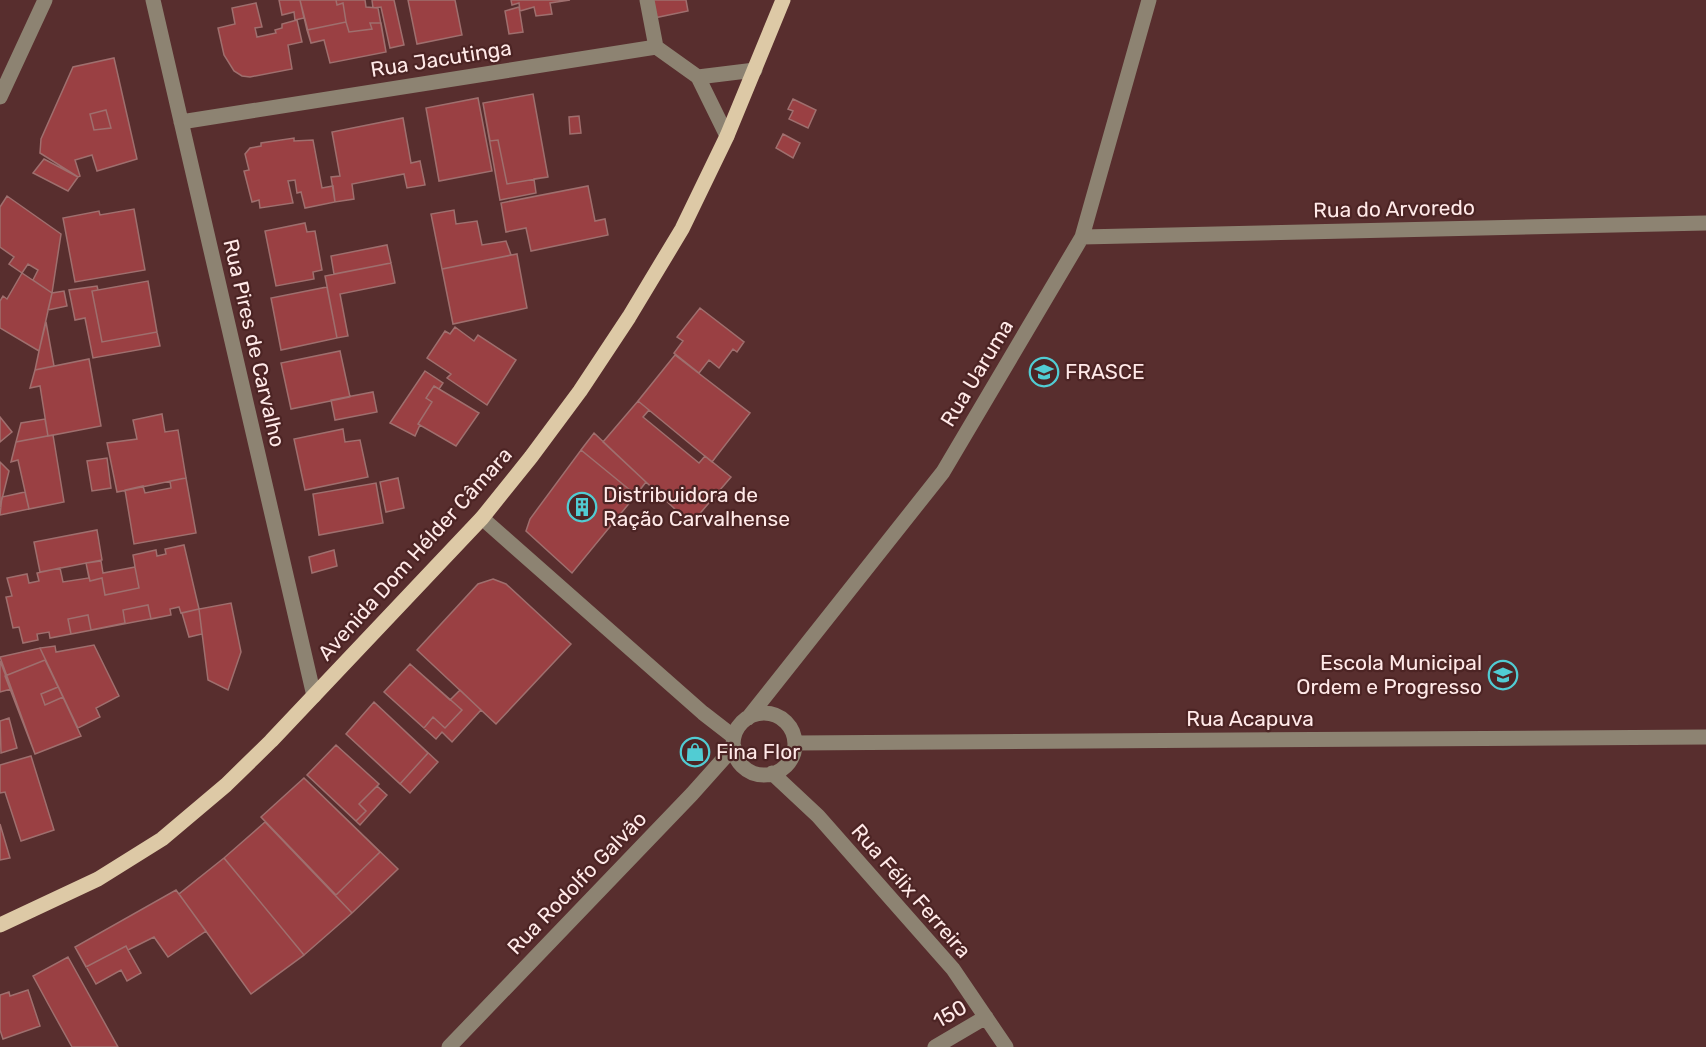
<svg xmlns="http://www.w3.org/2000/svg" width="1706" height="1047" viewBox="0 0 1706 1047" font-family="Rubik,sans-serif">
<style>
.building{fill:#9a4043;stroke:#9f6f6e;stroke-width:1.5}
.lines{fill:none;stroke-linecap:round;stroke-linejoin:round}
.minor{stroke:#8d8372;stroke-width:15}
.major{stroke:#ddc9a6;stroke-width:15}
.labels{text-anchor:middle;stroke-width:4.5;stroke-linejoin:round;paint-order:stroke}
.street-label{font-size:21px;fill:#ffe9e8;stroke:#4c2424}
.poi-label{font-size:21px;fill:#ffe9e8;stroke:#4c2424;text-anchor:start}
</style>
<rect width="100%" height="100%" fill="#582e2e"/>
<path class="building" d="M279 0H300L304 18 295 20 294 12 282 15Z
M300 0H336L337 5 343 3 346 22 307 30Z
M300 0H365L366 7 378 8 386 52 330 63 324 40 311 43Z
M372 0H394L404 45 390 48 381 7 373 8Z
M408 0H455L462 35 417 44Z
M511 0H570L550 3 552 14 536 16 534 7 520 11 519 3 512 5Z
M651 0H686L688 11 654 18Z
M256 3 262 27 255 28 257 37 276 33 275 30 282 28V24L297 20 302 42 288 45 292 69 250 77 242 76 234 71 224 55 218 28 235 24 232 8Z
M519 7 523 32 509 34 505 11Z
M346 22 349 32 372 29 370 23H381L386 52 330 63 324 40 311 43 307 30Z
M114 58 137 159 97 171 92 155 75 160 80 176 78 177 40 153 41 139 73 67Z
M533 94 548 177 507 184 498 140 490 141 483 103Z
M533 94 548 177 534 179 536 193 500 200 483 103Z
M478 98 492 171 439 181 426 108Z
M793 99 816 110 808 128 789 119 793 111 788 109Z
M106 110 111 128 94 130 90 114Z
M579 116 581 133 570 134 569 117Z
M403 118 411 163 420 161 425 185 407 188 404 174 352 184 354 199 335 202 331 177 340 176 332 132Z
M783 134 800 143 793 158 776 148Z
M294 138V141L313 140 322 188 333 186 335 202 305 208 301 192 297 193 295 180 288 181 293 203 260 208 259 200 252 202 244 171 249 170 245 154 250 148 261 146V143Z
M44 159 78 177 68 191 33 173Z
M588 186 595 221 605 219 608 235 531 251 526 228 506 232 501 203Z
M7 196 61 234 52 293 33 280 38 270 28 264 22 273 9 264 14 257 0 247V207Z
M134 209 145 270 75 282 63 218 99 211 100 215Z
M454 210 456 224 477 221 482 245 506 241 511 255 442 269 431 214Z
M305 223 307 232 315 231 322 270 313 272 314 279 276 286 265 231Z
M387 245 391 263 334 274 331 256Z
M517 254 527 308 453 324 442 269Z
M391 263 395 283 340 294 348 336 337 338 325 276Z
M22 273 52 293 39 351 0 328V301L3 296 7 299Z
M148 281 157 332 102 342 92 291Z
M97 286 98 290 92 291 102 342 157 332 160 346 93 358 85 318 75 320 69 290Z
M327 287 337 338 281 350 271 298Z
M64 291 67 306 48 310 52 293Z
M700 308 744 342 737 352 733 349 719 368 709 360 699 373 674 353 683 341 677 337Z
M46 322 54 366 35 370 39 351Z
M455 327 474 341 478 335 516 360 487 405 447 378 451 374 427 358 445 331 450 334Z
M340 351 350 397 291 409 281 363Z
M675 355 750 413 712 462 638 401Z
M89 359 101 426 48 436 40 386 30 388 35 370Z
M425 371 443 383 439 389 479 413 456 446 420 425 415 436 390 423Z
M434 386 479 413 456 446 418 424 432 402 426 398Z
M373 392 377 412 335 420 331 400Z
M638 401 649 410 643 417 699 463 705 456 731 477 691 524 603 442Z
M162 414 165 432 178 430 186 478 117 492 107 443 137 439 133 420Z
M0 417 12 432 0 442Z
M45 419 48 436 16 442 21 423Z
M343 429 345 442 360 440 368 477 305 490 294 439Z
M594 433 646 482 636 495 581 450Z
M53 435 64 502 29 509 18 460 11 462 16 442Z
M581 450 636 495 572 573 526 531 530 519Z
M107 458 111 488 92 491 87 461Z
M0 462 9 471 0 507Z
M186 478 196 533 134 544 125 490 143 486 145 493 171 488 170 481Z
M398 478 404 508 386 512 380 482Z
M376 483 383 523 319 535 313 494Z
M25 492 29 509 0 515 2 497Z
M97 530 102 560 40 572 34 542Z
M184 545 199 609 181 613 179 607 170 609 171 615 151 619 148 605 123 610 125 623 91 630 88 615 68 619 71 634 50 638 49 632 37 634 38 640 23 643 19 627 13 628 6 597 12 596 7 578 27 574 29 583 39 581 37 573 60 568 63 582 89 578 86 563 101 561 103 573 135 567 133 555 156 550 157 556 166 554 165 549Z
M184 545 199 609 181 613 179 607 170 609 171 615 50 638 49 632 37 634 38 640 23 643 19 627 13 628 6 597 12 596 7 578 27 574 29 583 39 581 37 573 60 568 63 582 89 578 86 563 101 561 103 573 135 567 133 555 156 550 157 556 166 554 165 549Z
M334 550 337 566 312 573 309 557Z
M101 561 103 573 135 567 139 588 105 595 102 578 90 581 86 563Z
M493 579 506 584 571 644 496 724 417 650 478 584Z
M231 603 241 652 228 690 208 680 199 609Z
M199 609 202 634 189 637 182 613Z
M94 645 119 696 96 708 100 717 78 728 40 648 55 646 56 652Z
M40 648 81 736 35 754 0 657Z
M45 660 58 687 41 694 45 705 63 697 81 736 35 754 5 676Z
M0 661 11 689 0 692Z
M410 664 462 710 445 728 433 717 424 728 384 692Z
M410 664 450 700 460 690 481 710 452 742 442 732 436 739 384 692Z
M374 702 438 762 410 793 346 734Z
M374 702 428 753 400 784 346 734Z
M9 718 17 748 1 753 0 721Z
M336 745 379 784 359 804 366 811 356 821 307 775Z
M336 745 379 784 377 786 387 795 360 825 307 775Z
M31 756 54 830 21 841 5 792 0 793V765Z
M304 778 380 852 336 895 261 817Z
M304 778 398 869 352 913 261 817Z
M265 822 352 913 304 955 224 858Z
M0 824 10 858 0 860Z
M224 858 304 955 251 994 179 894Z
M176 890 206 931 168 957 154 937 128 950 141 973 127 981 121 970 96 984 75 947Z
M176 890 206 931 168 957 154 937 128 950 126 946 86 967 75 947Z
M68 957 118 1047H72L52 1011 33 976Z
M68 957 118 1047H72L52 1011 33 976Z
M28 990 40 1026 3 1039 0 1030V995L9 992 10 996Z"/>
<g class="lines">
<path class="minor" d="M153 0 314 696
M647 0 656 47
M698 77 755 70
M0 97 45 0
M181 122 656 47 698 77 727 136
M1082 237 1706 223
M482 518 703 713 734 737
M733 744a31 31 0 1 1 62 0a31 31 0 1 1-62 0Z
M748 718 943 472 1082 237 1149 0
M795 743 1706 737
M772 773 818 816 953 969 1006 1047
M449 1047 692 794 734 747
M935 1047 986 1017"/>
<path class="major" d="M0 925 98 879 162 839 226 785 271 741 482 518 531 457 580 391 629 317 682 229 727 136 783 0"/>
</g>
<defs>
<g id="university-ring" transform="scale(1.5)"><circle r="9.5" fill="#4c2424" stroke="#51ccd3" stroke-width="1.5"/><path d="M0-5L7-2L0 1L-7-2ZM-4 1L0 2.5L4 1V4Q0 6-4 4Z" fill="#51ccd3"/></g>
<g id="building-ring" transform="scale(1.5)"><circle r="9.5" fill="#4c2424" stroke="#51ccd3" stroke-width="1.5"/><path d="M-4-6H4V6H1V3H-1V6H-4ZM-2.5-4.3h1.7v1.8h-1.7ZM.8-4.3h1.7v1.8H.8ZM-2.5-1h1.7V.8h-1.7ZM.8-1h1.7V.8H.8Z" fill="#51ccd3"/></g>
<g id="school-ring" transform="scale(1.5)"><circle r="9.5" fill="#4c2424" stroke="#51ccd3" stroke-width="1.5"/><path d="M0-5L7-2L0 1L-7-2ZM-4 1L0 2.5L4 1V4Q0 6-4 4Z" fill="#51ccd3"/></g>
<g id="shop-ring" transform="scale(1.5)"><circle r="9.5" fill="#4c2424" stroke="#51ccd3" stroke-width="1.5"/><path d="M-5-2.5h2.3a2.7 3.5 0 0 1 5.4 0H5L5.5 6h-11ZM-1.5-2.5h3a1.5 2.3 0 0 0-3 0Z" fill="#51ccd3"/></g>
</defs>
<g fill-rule="evenodd">
<use href="#university-ring" x="1044" y="372"/>
<use href="#building-ring" x="582" y="507"/>
<use href="#school-ring" x="1503" y="675"/>
<use href="#shop-ring" x="695" y="752"/>
</g>
<g class="labels">
<g class="street-label">
<text transform="translate(441 59) rotate(-9)" y="7">Rua Jacutinga</text>
<text transform="translate(1394 209) rotate(-1)" y="7">Rua do Arvoredo</text>
<text transform="translate(254 343) rotate(77)" y="7">Rua Pires de Carvalho</text>
<text transform="translate(977 373) rotate(-59)" y="7">Rua Uaruma</text>
<text transform="translate(415 554) rotate(-48)" y="7">Avenida Dom Hélder Câmara</text>
<text x="1250" y="726">Rua Acapuva</text>
<text transform="translate(577 883) rotate(-46)" y="7">Rua Rodolfo Galvão</text>
<text transform="translate(911 891) rotate(49)" y="7">Rua Félix Ferreira</text>
<text transform="translate(950 1014) rotate(-30)" y="7">150</text>
</g>
<g class="poi-label">
<text x="1065" y="379">FRASCE</text>
<text x="603" y="502">Distribuidora de<tspan x="603" dy="24">Ração Carvalhense</tspan></text>
<text x="1482" y="670" text-anchor="end">Escola Municipal<tspan x="1482" dy="24">Ordem e Progresso</tspan></text>
<text x="716" y="759">Fina Flor</text>
</g>
</g>
</svg>
